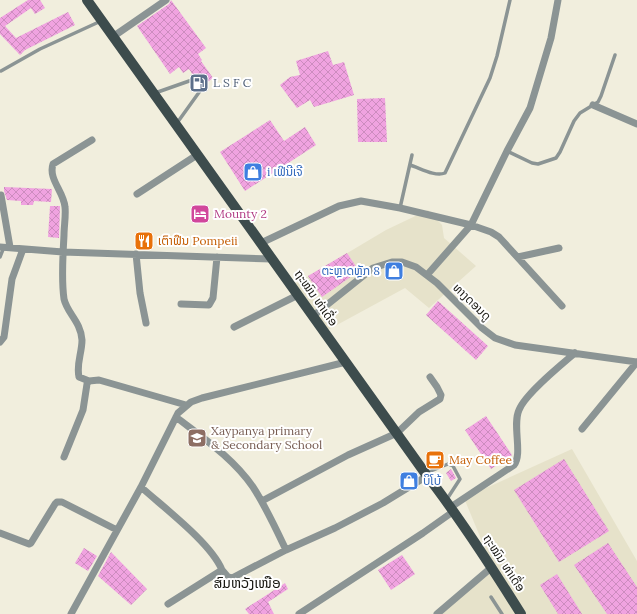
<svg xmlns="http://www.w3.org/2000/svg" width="637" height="614" viewBox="0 0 637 614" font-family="Lora,'Noto Sans Lao',serif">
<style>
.built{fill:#e6e2ca}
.building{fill:url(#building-cross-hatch)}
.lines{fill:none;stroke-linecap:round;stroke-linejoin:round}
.lane{stroke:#8b9494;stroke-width:3.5}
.street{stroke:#8b9494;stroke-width:7}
.primary{stroke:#3d4c4d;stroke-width:10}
.labels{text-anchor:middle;stroke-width:4;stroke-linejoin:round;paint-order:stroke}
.service-label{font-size:12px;fill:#4e5e75;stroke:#fff;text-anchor:start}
.shop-label{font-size:12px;fill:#366cbe;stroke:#fff;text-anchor:start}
.hotel-label{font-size:12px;fill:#b23c85;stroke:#fff;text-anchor:start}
.food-label{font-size:12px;fill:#c56008;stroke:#fff;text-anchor:start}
.street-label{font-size:12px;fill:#171610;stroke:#fff}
.education-label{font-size:12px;fill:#785e54;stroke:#fff;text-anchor:start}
.quarter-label{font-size:14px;fill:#171610;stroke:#fff}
</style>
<defs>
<pattern id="building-cross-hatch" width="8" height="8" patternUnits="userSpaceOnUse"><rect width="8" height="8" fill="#f0a3e0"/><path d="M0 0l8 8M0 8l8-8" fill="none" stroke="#cd8cbf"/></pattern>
</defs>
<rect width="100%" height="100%" fill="#f1eedd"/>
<path class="built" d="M428 210 442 225 444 238 476 266 429 308 405 288 324 332 292 286 386 230Z
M572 449 637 561V614H439L493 568 464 498Z"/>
<path class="building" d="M28 0H40L45 8 35 14 31 8 5 26 16 38 68 12 75 25 25 50 20 55 0 34V18Z
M171 0 206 48 198 54 202 60 201 61 213 78 201 87 189 69 183 73 179 67 170 74 137 26 169 4Z
M328 51 333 65 344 62 354 95 314 107 310 100 297 108 280 85 290 77 300 75 296 61Z
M385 98 387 142H358L357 99Z
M270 120 284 141 305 127 316 145 245 191 220 152Z
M4 187 52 189 51 202 34 201 33 205H21V201L7 200 4 191Z
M50 206H60L59 238 48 237Z
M347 253 359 271 322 297 308 276Z
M438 301 488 346 476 360 426 315Z
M486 416 512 455 491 469 465 430Z
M564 459 609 531 559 562 514 490Z
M451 469 456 478 451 481 446 473Z
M608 543 637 587V614H607L574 565Z
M84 548 97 556 88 571 75 563Z
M111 552 147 589 131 605 98 576Z
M402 555 415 574 391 590 378 570Z
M557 574 582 614H558L540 585Z
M285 583 288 589 268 602 274 614H249L245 609Z"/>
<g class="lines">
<path class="lane" d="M1 71 40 49 101 21
M155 93 192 80 200 91 177 123
M507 151 532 163 538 164 556 158 560 152 574 121 580 113 598 102 601 96 615 55
M410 165C420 168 435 177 445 173L490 78 497 56 510 0
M400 208 412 155
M0 257 4 247
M426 473 448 464 453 466 460 479 447 499
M491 597 502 614"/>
<path class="street" d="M114 36 166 0
M593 105 637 124
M92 140 53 164C48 179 64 192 65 207 66 216 64 226 64 235 63 256 61 278 64 299 67 313 81 322 82 340 82 353 76 364 79 377L89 381 99 380 186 405
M137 194 197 155
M1 195 10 247
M261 243 339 206 361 201 400 208 471 225 491 232 499 237 562 306
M0 247 63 252 272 259
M136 254 140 293 146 323
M518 257 559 248
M427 275 471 225 507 151 530 108 551 38 558 0
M181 304 209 305 213 298 217 257
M313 316 373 268 392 262H402L416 267 437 283 482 328 495 338 515 345 637 362
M234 327 298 295
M0 342 4 337 5 330 12 279 23 249
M176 417C203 438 233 458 253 487 266 507 276 529 286 550
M582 429 637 362
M64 457 83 410 87 384 89 381
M141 487C163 507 211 543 222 570
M262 501 348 455 397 433 419 412 440 399 441 395 437 387 430 377
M451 507 514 465C523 454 512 425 519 410 525 394 561 365 575 353
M0 533 29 544 31 543 55 504 57 502H62L117 530
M168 604 222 570 228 577 232 578 286 550 335 528 383 503 427 476
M71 614 141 487 178 413 191 402 202 398 346 362
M299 614 423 533 454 511
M437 614 492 567"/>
<path class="primary" d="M87 0 425 473C460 518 491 566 521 614"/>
</g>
<defs>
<g id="fuel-square" transform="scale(1)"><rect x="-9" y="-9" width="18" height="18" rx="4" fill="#5c6f8a" stroke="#fff"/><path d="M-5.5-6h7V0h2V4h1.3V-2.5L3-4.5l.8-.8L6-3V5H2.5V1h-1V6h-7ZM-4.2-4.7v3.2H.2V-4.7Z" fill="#fff"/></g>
<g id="shop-square" transform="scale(1)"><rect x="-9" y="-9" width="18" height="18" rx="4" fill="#3f7fe0" stroke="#fff"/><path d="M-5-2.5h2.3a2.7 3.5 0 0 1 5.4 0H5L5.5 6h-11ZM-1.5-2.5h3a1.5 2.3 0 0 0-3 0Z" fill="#fff"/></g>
<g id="hotel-square" transform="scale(1)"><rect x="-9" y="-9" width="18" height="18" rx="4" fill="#d1479c" stroke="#fff"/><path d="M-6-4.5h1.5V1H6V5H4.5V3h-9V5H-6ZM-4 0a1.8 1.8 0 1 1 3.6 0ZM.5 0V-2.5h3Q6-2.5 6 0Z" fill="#fff"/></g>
<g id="restaurant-square" transform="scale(1)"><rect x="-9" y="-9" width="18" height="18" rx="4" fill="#e8710a" stroke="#fff"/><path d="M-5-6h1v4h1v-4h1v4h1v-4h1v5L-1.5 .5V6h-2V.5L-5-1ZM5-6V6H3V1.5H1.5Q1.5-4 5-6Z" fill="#fff"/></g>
<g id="school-square" transform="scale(1)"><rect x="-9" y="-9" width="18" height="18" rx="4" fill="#8d6e63" stroke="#fff"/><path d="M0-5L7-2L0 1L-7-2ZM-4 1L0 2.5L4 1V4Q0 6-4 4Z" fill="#fff"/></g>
<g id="cafe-square" transform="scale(1)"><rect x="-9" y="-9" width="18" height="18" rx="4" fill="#e8710a" stroke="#fff"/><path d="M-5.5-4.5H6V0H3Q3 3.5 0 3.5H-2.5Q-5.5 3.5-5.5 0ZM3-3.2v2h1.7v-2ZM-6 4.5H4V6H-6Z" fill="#fff"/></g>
</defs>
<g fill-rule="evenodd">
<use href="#fuel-square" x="199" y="83"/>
<use href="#shop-square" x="253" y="172"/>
<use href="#hotel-square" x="200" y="214"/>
<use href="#restaurant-square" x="144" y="241"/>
<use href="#shop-square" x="394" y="271"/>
<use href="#school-square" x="197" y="438"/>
<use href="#cafe-square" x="435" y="460"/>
<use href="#shop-square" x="409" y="481"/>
</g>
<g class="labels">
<g class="service-label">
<text x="213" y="87">L S F C</text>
</g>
<g class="shop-label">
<text x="267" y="176">i ເຟີນີເຈີ</text>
<text x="380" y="275" text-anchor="end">ຕະຫຼາດຫຼັກ 8</text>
<text x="423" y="485">ບິໂບ້</text>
</g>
<g class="hotel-label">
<text x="214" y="218">Mounty 2</text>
</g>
<g class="food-label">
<text x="158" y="245">ເຕົາຟືນ Pompeii</text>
<text x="449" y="464">May Coffee</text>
</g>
<g class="street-label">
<text transform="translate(316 298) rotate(55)" y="4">ຖະໝົນ ທ່າເດື່ອ</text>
<text transform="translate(472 302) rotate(44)" y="4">ທາງດອນດູ</text>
<text transform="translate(504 563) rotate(57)" y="4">ຖະໝົນ ທ່າເດື່ອ</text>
</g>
<g class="education-label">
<text x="211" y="435">Xaypanya primary<tspan x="211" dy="14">&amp; Secondary School</tspan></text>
</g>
<g class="quarter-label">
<text x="247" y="588">ສົມຫວັງເໜືອ</text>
</g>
</g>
</svg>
